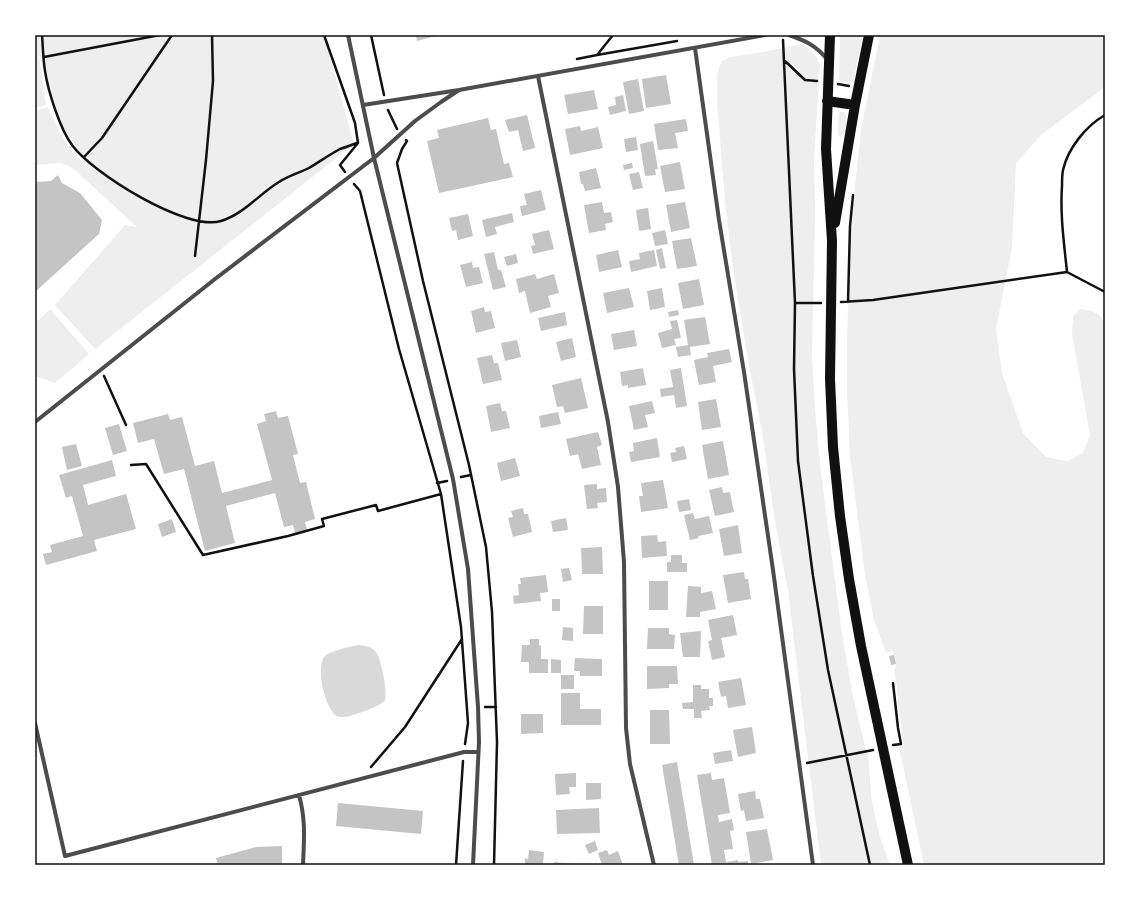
<svg xmlns="http://www.w3.org/2000/svg" width="1140" height="900" viewBox="0 0 1140 900" font-family="Rubik,sans-serif">
<style>
.green{fill:#eee}
.water{fill:#d9d9d9}
.building{fill:#c4c4c4}
.lines{fill:none;stroke-linecap:round;stroke-linejoin:round}
.path{stroke:#111;stroke-width:2.5}
.minor{stroke:#4c4c4c;stroke-width:4}
.primary{stroke:#111;stroke-width:10}
.neatline{fill:none;stroke:#111;stroke-width:1.5}
</style>
<rect width="100%" height="100%" fill="#fff"/>
<path class="green" d="M35 35H324L354 144 95 349 55 305 125 225 137 227 77 172 67 165 59 163 35 165V111L48 107C57 127 65 147 82 161L84 157 63 127 39 55 46 105 35 108Z
M840 35H863L853 83 839 81Z
M880 35H1105V87L1041 135 1016 163 1012 248 996 329 1002 373 1023 433 1046 457 1067 461 1083 453 1090 435 1072 334 1073 317 1080 309C1091 310 1099 312 1105 322V865H924L899 747 904 745C899 720 899 695 894 670L896 666 893 651 886 653 874 620 865 575 850 457 847 389V336L852 215 861 129Z
M803 44C812 50 816 56 820 65L814 159 815 216 812 355 815 410 821 472 841 627 853 697 869 762 871 796 879 834 890 865H821L788 591 775 521 762 432 749 366 733 268 725 203 717 100V75L719 67 722 61 730 57 768 51Z
M840 112H844C849 118 847 133 842 137L839 136C837 129 837 119 840 112Z
M50 309 89 354 55 383 35 376V321L39 320Z"/>
<path class="water" d="M359 645C366 646 372 647 376 652 381 658 388 693 385 700 382 706 353 716 345 717 342 717 339 717 336 716 325 706 316 671 324 657 329 651 352 646 359 645Z"/>
<path class="building" d="M416 35H439L417 41Z
M666 75 671 104 646 108 642 79Z
M638 79 644 111 629 114 623 82Z
M594 90 598 109 568 114 564 95Z
M623 95 626 111 610 115 608 107 616 105 615 97Z
M527 115 535 148 523 151 518 130 509 132 505 120Z
M488 118 491 130 496 129 504 164 509 163 513 177 439 193 427 141 439 138 437 130Z
M686 119 688 131 675 133 678 148 658 150 654 124Z
M580 126 581 131 598 127 603 148 570 155 565 129Z
M636 137 638 150 626 152 624 139Z
M653 141 658 169H655L656 175 645 176 640 144Z
M680 162 685 189 665 192 660 166Z
M632 163 633 168 624 170 623 165Z
M596 168 601 188 585 191 583 184H581L579 172Z
M639 172 643 188 633 190 629 174Z
M58 175 62 183 80 193 102 220 99 234 35 292V182L51 181Z
M541 190 546 210 522 216 520 206 527 205 524 194Z
M602 202 604 213 611 212 613 222 605 224 606 230 589 233 584 205Z
M685 202 690 228 671 232 666 205Z
M648 208 651 229 639 231 636 210Z
M512 213 514 222 495 227 497 234 486 237 482 220Z
M468 214 473 236 458 240 456 230 452 231 449 218Z
M549 230 554 249 533 254 531 246 535 245 532 234Z
M665 230 668 244 655 246 652 233Z
M691 238 697 266 677 269 672 241Z
M662 248 666 268 660 269 656 250Z
M618 250 622 267 599 272 596 255Z
M654 250 657 266 631 272 629 261 640 259 639 253Z
M494 252 498 270H501L506 287 493 290 484 254Z
M516 254 518 263 507 266 504 257Z
M472 262 473 268 479 267 483 283 466 287 460 265Z
M535 274 537 279 554 274 559 293 548 296 551 307 530 313 525 291 519 293 516 279Z
M699 279 704 305 683 309 678 283Z
M629 288 634 307 607 313 603 293Z
M662 288 665 307 650 310 647 291Z
M484 307 485 312 491 311 495 328 476 333 471 311Z
M678 310 679 315 669 317 668 312Z
M565 312 567 325 541 331 538 318Z
M705 317 710 344 690 347 691 355 678 357 676 347 688 345 684 320Z
M677 320 681 338 674 339 676 345 662 348 658 333 672 329 670 321Z
M634 330 637 346 614 350 611 334Z
M572 338 576 357 561 361 556 342Z
M517 340 521 357 505 361 501 343Z
M729 349 732 362 713 366 716 382 699 385 694 360 708 357 707 353Z
M492 355 494 363H498L502 380 483 384 477 358Z
M643 368 646 385 628 388V385L622 386 620 372Z
M681 368 687 406 676 408 674 395 661 397 660 389 673 387 670 370Z
M581 378 588 408 565 413 563 406 557 407 552 385Z
M716 399 721 427 702 430 698 402Z
M652 401 655 413 645 415 648 427 634 430 629 406Z
M500 403 502 411H506L510 428 491 432 486 406Z
M276 411 278 418 288 416 298 454 293 455 300 483 306 482 315 519 305 522 307 530 295 533 293 525 284 527 275 493 226 506 235 543 205 551 184 469 164 474 154 439 138 443 133 423 168 414 170 420 182 417 195 466 214 461 222 493 272 480 257 424 266 421 264 414Z
M558 412 561 424 541 428 539 416Z
M119 424 127 451 113 455 105 428Z
M598 432 602 445 597 447 601 465 582 469 578 454 570 456 566 439Z
M657 438 660 457 631 462 629 452 634 451 633 443Z
M723 441 729 475 708 479 702 445Z
M76 444 82 466 67 470 62 447Z
M684 446 687 459 672 462 670 453 676 452 675 448Z
M515 458 520 476 501 481 497 463Z
M112 460 116 476 83 485 88 505 126 494 136 529 94 540 97 551 46 565 43 554 52 552 50 545 83 536 72 496 66 498 59 475Z
M663 480 668 508 641 512 639 496H643L641 483Z
M597 484V489L606 488 607 502 597 503 598 508 587 509 584 485Z
M722 487 723 493 730 492 734 512 715 516 709 490Z
M689 499 691 510 679 512 677 501Z
M523 508 524 514H528L532 532 513 537 508 518 513 517 511 511Z
M693 513 695 519 709 516 713 533 698 536 699 538 690 540 684 515Z
M566 518 568 530 553 532 551 521Z
M172 519 176 532 162 537 158 524Z
M738 525 742 553 724 556 719 529Z
M657 535 658 542 666 541 667 556 642 558 641 536Z
M602 547 603 574H582L581 548Z
M671 555H682V563H687V572H667V562H671Z
M569 568 572 580 563 582 561 569Z
M744 572 745 579H748L751 599 728 603 723 575Z
M546 575 548 592 540 593 541 601 514 604 513 596 519 595 518 584H521L520 578Z
M649 581H668V610H649Z
M688 586 701 587V593L712 591 716 609 700 612V617H686Z
M552 599H560V611H552Z
M584 606H603V634H583Z
M733 615 737 635 721 638 725 657 712 660 708 641 712 640 708 620Z
M563 627 573 628V641L562 640Z
M648 628H669V634L675 635 674 649H647Z
M701 631 700 657H683L680 633Z
M530 639H539V646L541 645V659H548V673H529V662H521L522 645H530Z
M894 655 896 664 891 665 889 656Z
M575 658 602 659V676H580V671H574Z
M551 659 561 660V673H551Z
M647 666H677L678 684H669V688L647 689Z
M561 675H574V689H561Z
M741 678 746 705 728 708 726 696 721 697 718 682Z
M693 685H701V689H709V698H713V706H709L710 710 701 711 702 718H694V709H683L682 703 693 702Z
M561 693H580V709H601V725H561Z
M650 710H669L670 744H650Z
M521 714H543V733L521 734Z
M752 727 756 753 738 757 733 730Z
M731 750 733 761 715 764 713 753Z
M677 762 694 865H679L662 765Z
M576 773V787H569L570 794 556 795 555 774Z
M711 773 712 780 724 778 730 813 718 815 719 822 732 819 734 830 730 831 733 849 724 850 726 862 738 860V862L748 861V865H712L697 775Z
M586 783H601V799L586 800Z
M755 791 756 799H760L764 818 746 821 744 810 741 811 738 794Z
M338 803 423 811 421 834 336 826Z
M599 808 600 833 557 834 556 810Z
M767 829 773 860 751 864 746 832Z
M595 841 598 850 589 854 585 845Z
M282 846V865H218L216 858 256 847Z
M529 850 544 852 543 865H525V858L528 859Z
M607 850 609 855 618 851 623 865H602L598 853Z
M554 862 577 864V865H554Z"/>
<g class="lines">
<path class="path" d="M42 35C43 47 43 59 45 71 48 91 60 129 72 145 92 173 187 232 221 221 244 214 259 194 279 182 288 176 299 173 309 168 319 162 329 155 340 149 346 147 352 145 357 143
M324 35 355 123 358 143 340 165 345 172
M371 35 384 95
M783 40 795 303 794 369 798 461 813 576 828 670 870 865
M597 55 677 41
M44 57 160 35
M577 59 597 55 613 35
M785 61 805 80 817 81
M838 84 849 86
M388 110 397 129
M406 140 407 141 402 149 397 163 423 281 469 465 486 547 492 612 497 742 494 865
M84 157 102 138 172 35
M354 184 360 191 399 349 441 494 461 627 468 723 465 744
M195 256 206 160 213 81 212 35
M1067 272 1105 292
M841 302 873 300 1067 272C1064 243 1060 215 1062 186 1062 181 1062 175 1063 170 1068 148 1086 126 1105 115
M848 302 850 226 853 195
M795 303H821
M104 376 126 425
M131 465 146 464 203 555 288 536 324 526 322 519 376 505 378 511 441 494
M461 477 471 475
M437 483 447 481
M893 683 898 728 901 744 893 745
M485 707H496
M807 763 873 750
M371 767 405 727 462 639
M456 865 463 761"/>
<path class="minor" d="M348 35 374 158 453 479 468 569 478 707 479 742 473 865
M789 35C806 41 815 45 827 59
M695 48 719 220 744 372 773 570 813 865
M538 76 608 422 618 487 624 562 626 728 630 764 654 865
M363 105 459 90 765 35
M35 422 215 279 374 158 415 121 441 102 459 90
M35 723 65 856 464 752H478
M299 795C306 820 304 840 303 865"/>
<path class="primary" d="M830 35 826 149 832 241 830 379 833 447 840 516 849 579 861 646 908 865
M827 101 855 105
M835 223 855 105 869 35"/>
</g>
<rect width="1140" height="900" fill="none" stroke="#ffffff" stroke-width="72"/>
<rect x="36" y="36" width="1068" height="828" class="neatline"/>
</svg>
